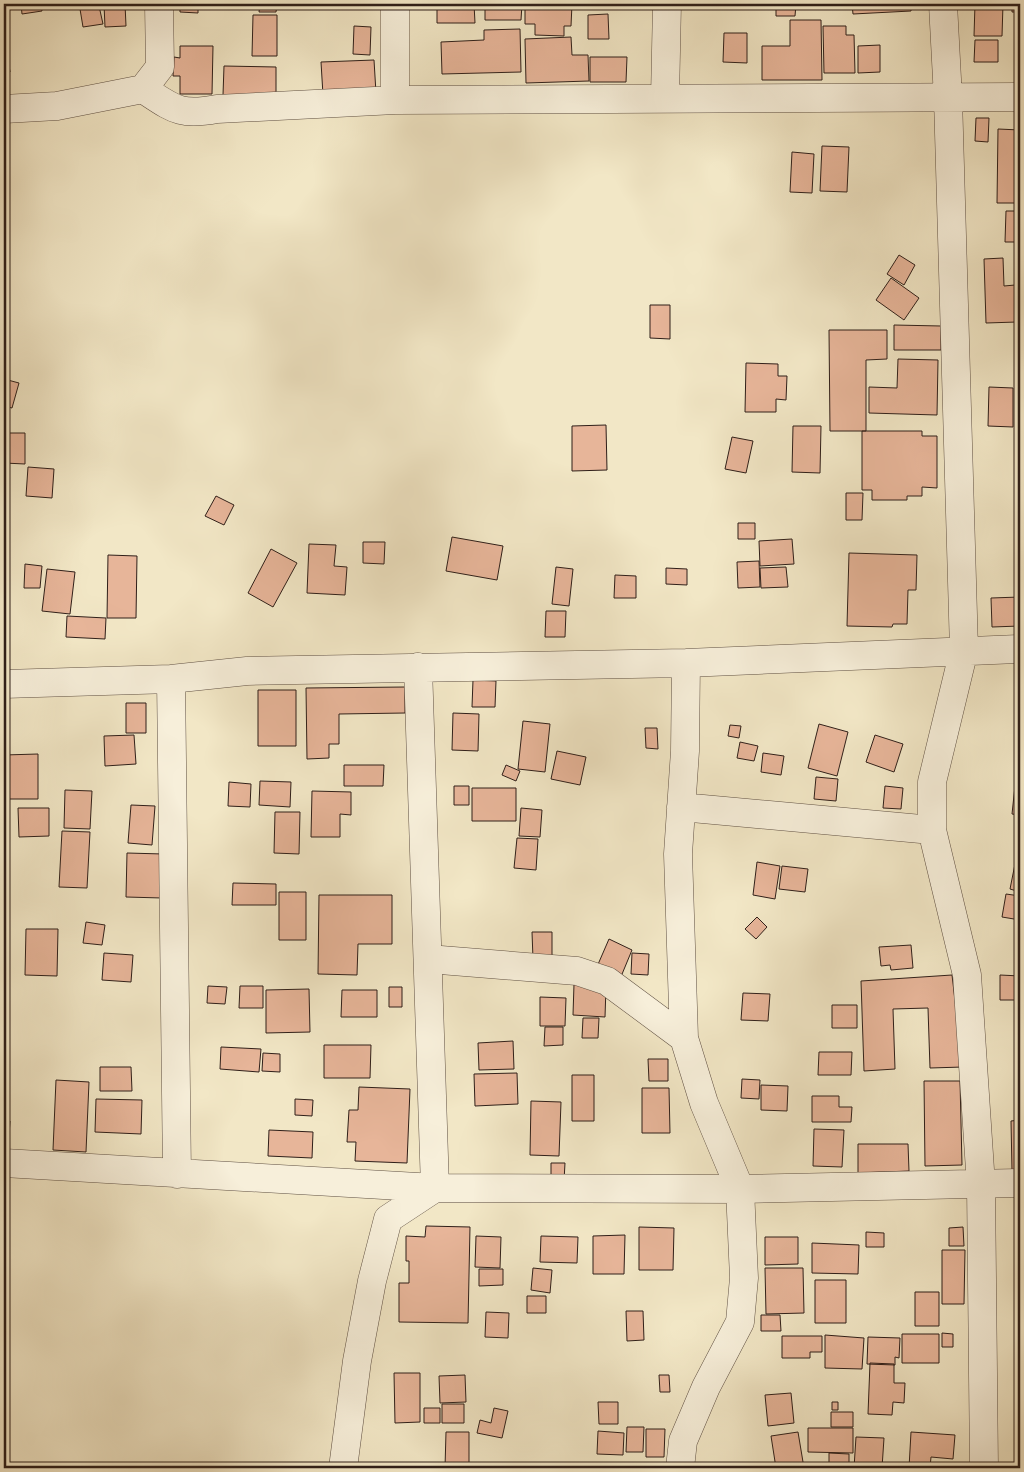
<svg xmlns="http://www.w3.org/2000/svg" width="1024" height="1472" viewBox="0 0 1024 1472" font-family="'Libre Caslon Text',serif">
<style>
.building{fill:#e7b599;stroke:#2f1f19}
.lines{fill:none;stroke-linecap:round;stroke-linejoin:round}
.minor-casing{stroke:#605144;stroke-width:29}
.minor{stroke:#f7efda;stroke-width:28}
</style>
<rect width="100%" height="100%" fill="#f2e7c6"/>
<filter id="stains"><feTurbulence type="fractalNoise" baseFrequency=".004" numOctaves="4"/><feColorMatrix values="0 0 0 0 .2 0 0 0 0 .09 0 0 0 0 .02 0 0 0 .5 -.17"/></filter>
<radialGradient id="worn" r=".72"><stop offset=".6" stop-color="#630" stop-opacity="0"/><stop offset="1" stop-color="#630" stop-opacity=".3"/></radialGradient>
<path class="building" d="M21 4H41L42 11 22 14Z
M104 4H125L126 26 105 27Z
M180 4H198V13L180 12Z
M260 4H277L276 12H259Z
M437 4H474L475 23H437Z
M485 4H522L521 20H485Z
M525 4H572L571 26H564V36L535 35V24H525Z
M575 4H613V6L575 8Z
M776 4H796L795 16H776Z
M852 4H911V11L853 14Z
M975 4H1003L1002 36H974Z
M1012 4H1020V12H1012Z
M99 6 103 24 83 27 80 9Z
M608 14 609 39H588V15Z
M253 15H277V56H252Z
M790 20H821L822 80H762V46H790Z
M354 26 371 27 370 55 353 54Z
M823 26H846V35H854L855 73H824Z
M520 29 521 72 442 74 441 42 484 40V30Z
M724 33H747V63L723 62Z
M4 34 10 72 4 73Z
M571 37 572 55H588L589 81 526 83 525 39Z
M975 40H998V62H974Z
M880 45V72L858 73V46Z
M180 46H213L212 94H180V76H173L174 57 180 58Z
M590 57H627L626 82H590Z
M374 60 376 93 323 95 321 62Z
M224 66 276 67V96L223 95Z
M976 118H989L988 142 975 141Z
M998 129 1020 130V203H997Z
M822 146 849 147 847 192 820 191Z
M792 152 814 154 812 193 790 192Z
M1006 211H1020V242H1005Z
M899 255 915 265 904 285 887 274Z
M1003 258 1004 286 1015 285 1017 322 986 323 984 259Z
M891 278 919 298 904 320 876 300Z
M650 305H670V339L650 338Z
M894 325 941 326V350H894Z
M829 330H887V359L866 360V431H830Z
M898 359 938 360 937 415 869 413V387L897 388Z
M746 363 778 364V376H787L786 400 776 399V412H745Z
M4 379 19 383 12 408 4 406Z
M989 387 1013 388V427L988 426Z
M1019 387H1020V421H1019Z
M606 425 607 470 572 471V426Z
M793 426H821L820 473 792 472Z
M862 431H922V436H937V488L922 487V496H907V500H872V490H862Z
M4 433H25V464L4 463Z
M732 437 753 441 746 473 725 469Z
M4 465H9L7 491H4Z
M28 467 54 469 52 498 26 496Z
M846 493H863L862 520H846Z
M216 496 234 505 224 525 205 516Z
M738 523H755V539H738Z
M452 537 503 546 497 580 446 571Z
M792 539 794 564 760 566 759 541Z
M363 542H385L384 564 363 563Z
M309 544 336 545 334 566 347 567 345 595 307 593Z
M271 549 297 563 273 607 248 593Z
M849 553 917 555 916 590H908L907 624H893L892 627 847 626Z
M108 555 137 556 136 618H107Z
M759 561 760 587 738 588 737 562Z
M25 564 42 566 40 588H24Z
M556 567 573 569 569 606 552 604Z
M786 567 788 587 761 588 760 568Z
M666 568 687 569V585L666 584Z
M47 569 75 572 70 614 42 611Z
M615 575 636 576V598H614Z
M1020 597V626L992 627 991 598Z
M546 611H566L565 637H545Z
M67 616 106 618 105 639 66 637Z
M473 680 496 681 495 707H472Z
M405 687V713L339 714V744H329V758L307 759 306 688Z
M258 690H296V746H258Z
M126 703H146V733H126Z
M453 713 479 714 478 751 452 750Z
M523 721 550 724 545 772 518 769Z
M819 724 848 732 837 776 808 768Z
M730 725 741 726 739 738 728 736Z
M645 728H657L658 749 646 748Z
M134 735 136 764 105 766 104 736Z
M875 735 903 744 894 772 866 762Z
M740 742 758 746 754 761 737 758Z
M557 751 586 757 580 785 551 779Z
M763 753 784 756 781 775 761 772Z
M38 754V799H4V755Z
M344 765H384L383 786H344Z
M506 765 520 771 516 781 502 775Z
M816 777 838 779 836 801 814 799Z
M260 781 291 782 290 807 259 805Z
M229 782 251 784 250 807 228 806Z
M454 786H469V805H454Z
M885 786 903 788 901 809 883 808Z
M1015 786 1020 787V815L1012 814Z
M472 788H516V821H472Z
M65 790 92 791 90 829 64 828Z
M312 791 351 792V815L340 814V837H311Z
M131 805 155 806 152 845 128 843Z
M18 808H49V836L19 837Z
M521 808 542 810 540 837 519 836Z
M275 812H300L299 854 274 853Z
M62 831 90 832 87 888 59 887Z
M517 838 538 839 536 870 514 868Z
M127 853 163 854 162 898 126 897Z
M1017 854H1020V892L1010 889Z
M757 862 780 866 775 899 753 895Z
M782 866 808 869 805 892 779 889Z
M233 883 276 884V905H232Z
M279 892H306V940H279Z
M1006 894 1020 896V920L1002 917Z
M319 895H392V944H358L357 975 318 974Z
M757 917 767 927 756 939 745 929Z
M86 922 105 925 102 945 83 943Z
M26 929H58L57 976 25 975Z
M532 932H552V959H533Z
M609 939 632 950 620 979 596 969Z
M911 945 913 968 891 970 890 965 881 966 879 947Z
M104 953 133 955 131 982 102 980Z
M632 953 649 954 648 975 631 974Z
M952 975 963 1067 930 1068 928 1008 893 1009 895 1069 864 1071 861 981Z
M1000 975 1020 976V1000H1000Z
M574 984 606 987 605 1017 573 1015Z
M208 986 227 987 225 1004 207 1003Z
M240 986H263V1008H239Z
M389 987H402V1007H389Z
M309 989 310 1032 266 1033V990Z
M342 990H377V1017H341Z
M743 993 770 994 768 1021 741 1020Z
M540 997 566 998 565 1026H540Z
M832 1005H857V1028H832Z
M583 1018H599L598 1038H582Z
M545 1027H563V1045L544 1046Z
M513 1041 514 1069 479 1070 478 1043Z
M324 1045H371L370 1078H324Z
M221 1047 261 1049 259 1072 220 1069Z
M819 1052H852L851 1075H818Z
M263 1053 280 1054V1072L262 1071Z
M648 1059H668V1081H649Z
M100 1067H131L132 1091H100Z
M517 1073 518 1104 475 1106 474 1074Z
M1018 1074H1020V1098H1018Z
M572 1075H594V1121H572Z
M742 1079 760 1080 759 1099 741 1098Z
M56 1080 89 1082 86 1152 53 1150Z
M924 1081H960L962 1165 925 1166Z
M761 1085 788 1086 787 1111 761 1110Z
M359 1087 410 1089 407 1163 355 1161 356 1142H347L349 1110H358Z
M642 1088H669L670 1133H642Z
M812 1096H839V1107H852L851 1122H812Z
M96 1099 142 1100 141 1134 95 1132Z
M295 1099 313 1100 312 1116 295 1115Z
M531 1101 561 1102 559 1156 530 1155Z
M1020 1120V1171H1012L1011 1121Z
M4 1121H10L9 1135H4Z
M814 1129 844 1130 842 1167 813 1166Z
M269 1130 313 1132 312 1158 268 1156Z
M858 1144H908L909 1171 858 1173Z
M551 1163H565L564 1181 551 1180Z
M426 1226 470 1227 468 1323 399 1322V1283H409V1261H406V1236L425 1237Z
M639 1227 674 1228 673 1270H639Z
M963 1227 964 1246H949V1228Z
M866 1232 884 1233V1247H866Z
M625 1235 624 1274H593V1236Z
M1019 1235H1020V1266H1018Z
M476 1236 501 1237 500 1268 475 1267Z
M541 1236 578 1237 577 1263 540 1262Z
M765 1237H798V1264L765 1265Z
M812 1243 859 1245 858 1274 812 1273Z
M942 1250H965L964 1304H942Z
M533 1268 552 1270 550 1293 531 1290Z
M765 1268H803L804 1313 766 1314Z
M479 1269H503V1285L479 1286Z
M1018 1269H1020V1305H1018Z
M815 1280H846V1323H815Z
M915 1292H939V1326H915Z
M527 1296H546V1313H527Z
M626 1311H643L644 1340 627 1341Z
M486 1312 509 1313 508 1338 485 1337Z
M761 1315H780L781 1331H761Z
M942 1333 953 1334V1347H942Z
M902 1334H939V1363H902Z
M825 1335 864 1338 862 1369 825 1368Z
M782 1336H822V1352H810V1358H782Z
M868 1337 900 1338 899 1358 895 1357V1365L867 1364Z
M870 1363 894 1364V1383H905L904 1403 893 1402 892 1415 868 1414Z
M394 1373H420V1422L395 1423Z
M465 1375 466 1402 440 1403 439 1376Z
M659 1375H669L670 1392H660Z
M791 1393 794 1423 768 1426 765 1395Z
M598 1402H618V1424H599Z
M832 1402H838V1410H832Z
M442 1404H464V1423H442Z
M424 1408H440V1423H424Z
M494 1408 508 1411 502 1438 477 1433 480 1420 491 1423Z
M831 1412H853V1427H831Z
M627 1427H644L643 1452H626Z
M808 1428H853V1453L808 1452Z
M646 1429H665L664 1457H646Z
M598 1431 624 1433 623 1455 597 1454Z
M446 1432H469V1468H445Z
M798 1432 804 1468H776L771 1436Z
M911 1432 955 1435 953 1459 931 1457 930 1468H909Z
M856 1437 884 1438 882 1468H854Z
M829 1453 849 1454V1465H829Z"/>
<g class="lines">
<g class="minor-casing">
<path id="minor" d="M395 4V100
M943 4 948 98 964 650 932 782V830L967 975 981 1185 984 1468
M143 89C174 109 179 116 217 109L395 100 1020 97
M665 98 667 4
M4 109 57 106 143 89 160 67 159 4
M171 679 177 1174
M4 684 171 679 247 671 686 663 1020 649
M681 807 932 830
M428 959 577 971 607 981 684 1038
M4 1163 435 1188 740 1189 1020 1183
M343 1468 357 1361 372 1281 388 1219 435 1188 418 667
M680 1468 683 1441 706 1387 740 1322 744 1278 740 1189 704 1103 684 1038 678 854 685 751 686 663"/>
</g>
<use href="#minor" class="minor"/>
</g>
<rect width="1024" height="1472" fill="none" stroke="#f2e7c6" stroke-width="20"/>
<rect x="5" y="5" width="1014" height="1462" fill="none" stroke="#2f1f19" stroke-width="2.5"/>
<rect x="10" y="10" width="1004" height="1452" fill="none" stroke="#2f1f19"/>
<rect width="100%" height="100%" filter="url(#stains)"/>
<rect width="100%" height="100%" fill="url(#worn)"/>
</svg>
